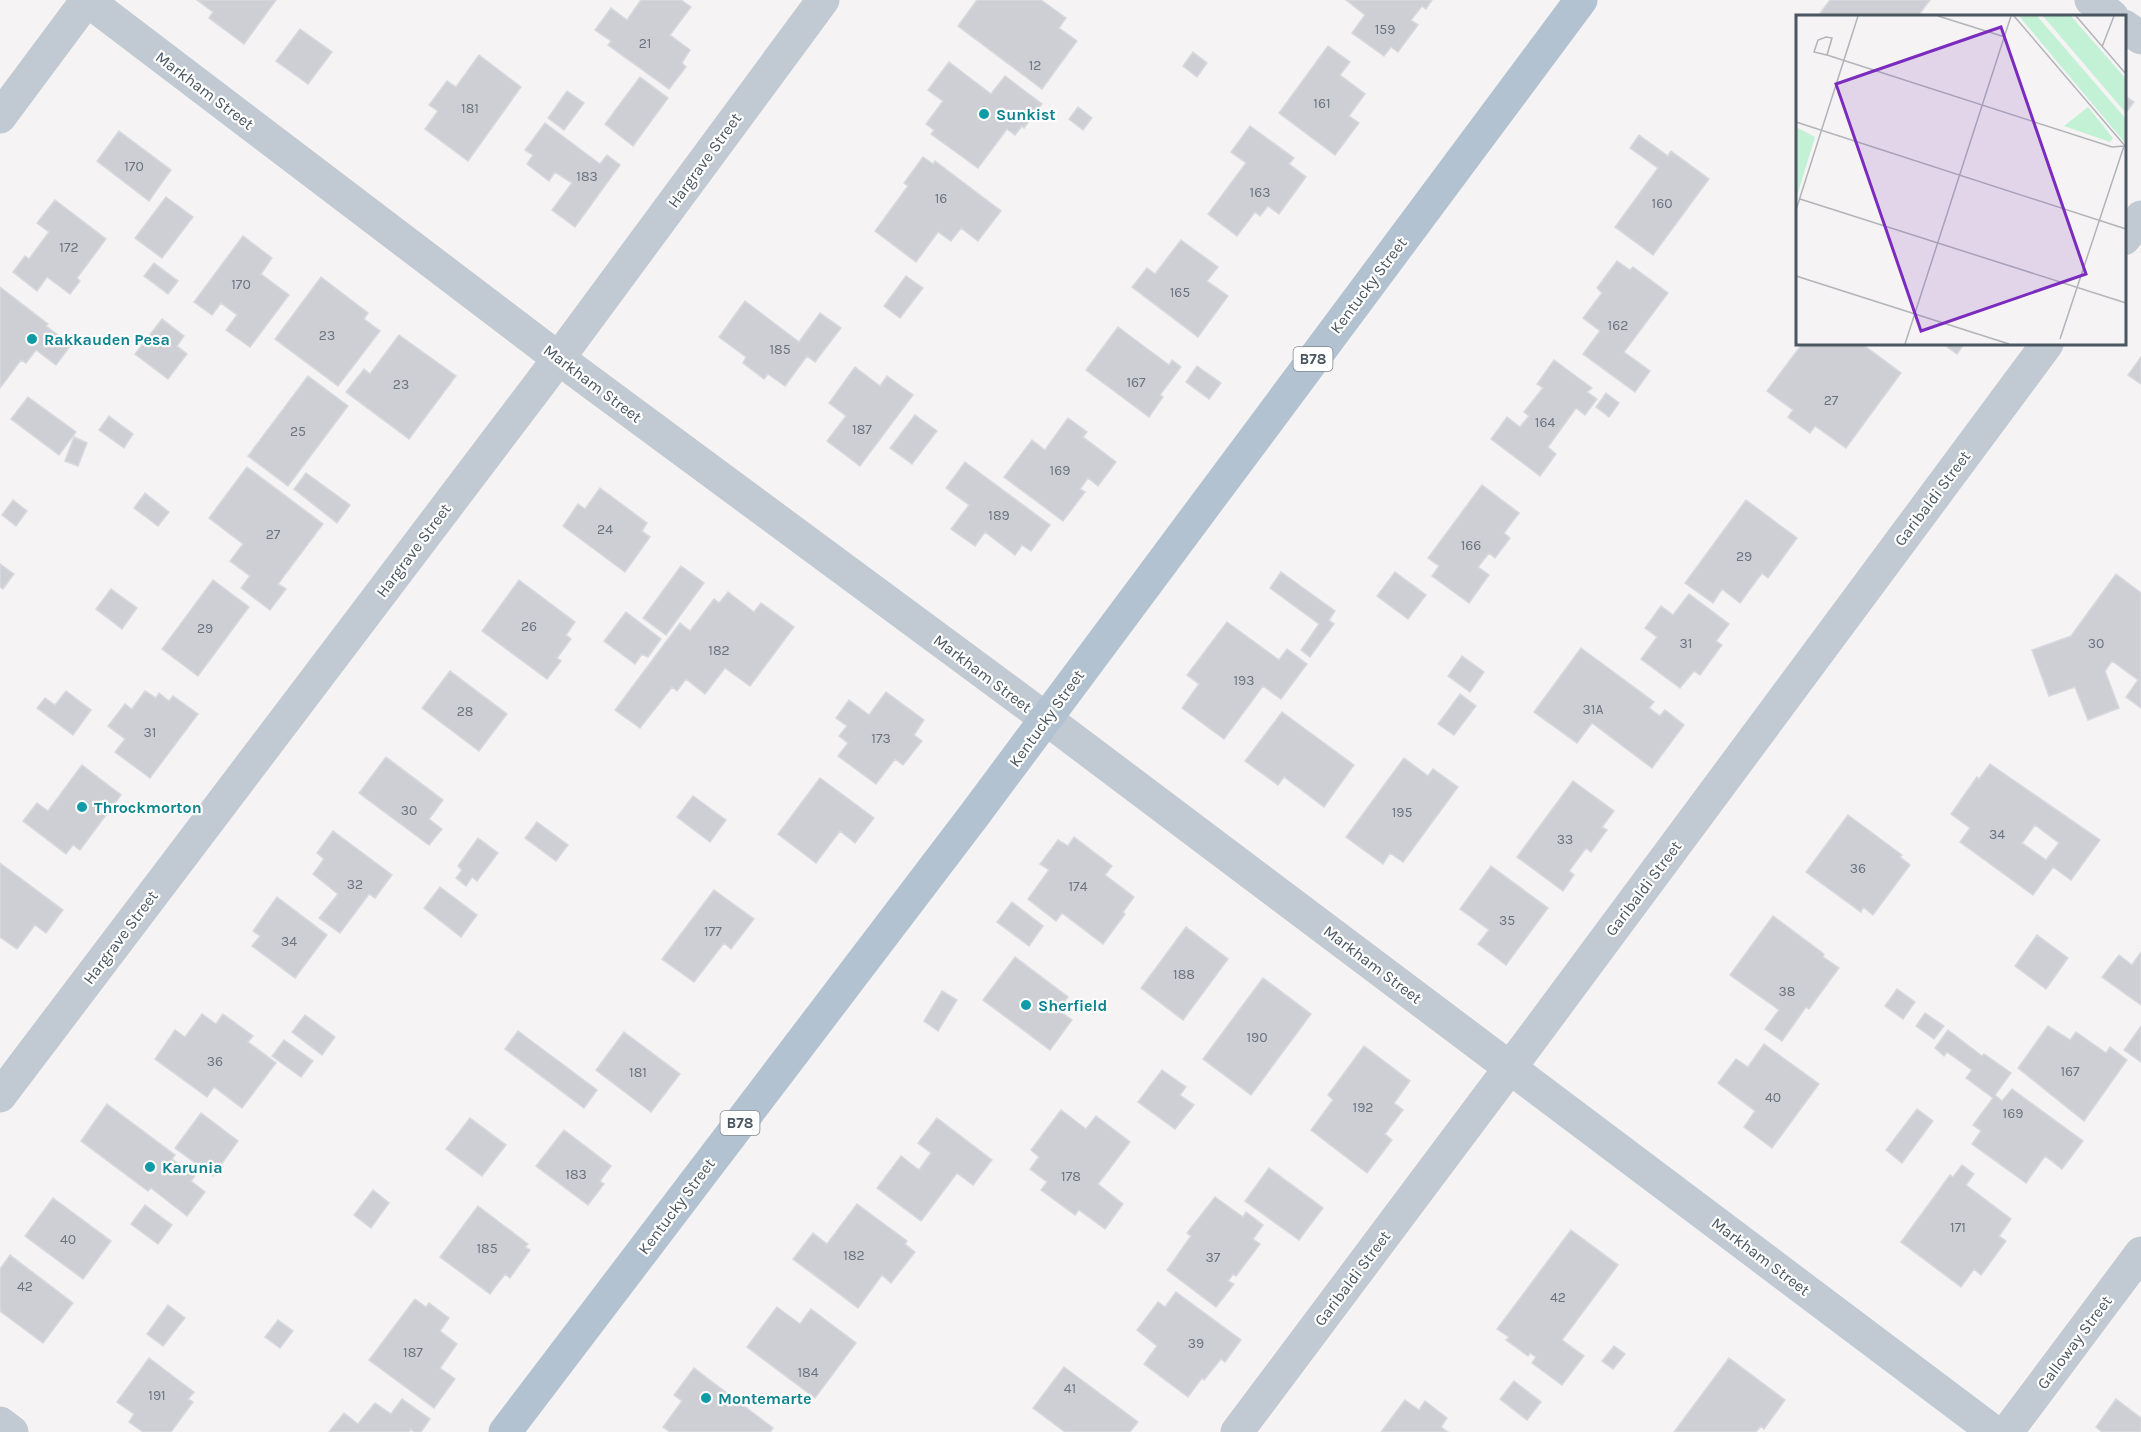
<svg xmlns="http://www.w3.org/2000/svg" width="2141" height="1432" viewBox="0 0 2141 1432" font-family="Karla,sans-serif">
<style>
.building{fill:#cdcfd5;stroke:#d7d9de;stroke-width:1.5;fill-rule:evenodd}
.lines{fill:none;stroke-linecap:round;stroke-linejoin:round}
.minor{stroke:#c1cad2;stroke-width:33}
.major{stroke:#b3c2d1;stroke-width:33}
.culture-dot{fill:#0f9aa8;stroke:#fff;stroke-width:2}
.labels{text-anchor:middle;stroke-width:4.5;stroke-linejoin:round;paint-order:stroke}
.number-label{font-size:14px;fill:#6b747e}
.shield{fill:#fff;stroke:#808990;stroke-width:1.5}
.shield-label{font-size:15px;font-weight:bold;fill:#4a5661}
.street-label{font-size:16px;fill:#4a5661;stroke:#fff}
.culture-label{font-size:16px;font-weight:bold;fill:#0d838f;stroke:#fff;text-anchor:start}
.inset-road{fill:none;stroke:#b1b4b9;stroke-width:1.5}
.view{fill:#7b2cbf;fill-opacity:0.15;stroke:#7b2cbf;stroke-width:3}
.inset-edge{fill:none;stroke:#4a5661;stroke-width:3}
</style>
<rect width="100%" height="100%" fill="#f5f3f3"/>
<path class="building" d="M197 0H276L244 44 209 18 213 12Z
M641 0H681L691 7 670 35 690 50 682 63 686 67 669 89 608 45 611 41 595 30 611 8 627 20Z
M977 0H1041L1066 18 1059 28 1077 41 1042 89 958 26Z
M1346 0H1432L1426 9 1422 6 1411 20 1418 25 1398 52 1391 47 1384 56 1352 33 1365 15Z
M1830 0H1930L1918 16H1818Z
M300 29 332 52 308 84 276 61Z
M1328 46 1350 62 1340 75 1365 94 1349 116 1359 123 1335 155 1279 113Z
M1193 52 1207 63 1197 77 1183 66Z
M479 55 521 87 468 161 425 129 438 111 429 105 447 81 456 87Z
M949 62 991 94 1005 76 1042 104 1024 128 1022 126 1015 135 1007 129 978 168 931 134 934 130 926 124 943 101 928 90Z
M640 77 668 98 633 146 605 124Z
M567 91 584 103 564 130 548 118Z
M2124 95 2134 102 2124 115Z
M1078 107 1092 118 1083 130 1069 119Z
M545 123 600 164 607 155 620 165 575 227 552 210 572 183 555 172 549 181 527 164 533 155 525 150Z
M1250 126 1294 158 1289 164 1306 177 1279 214 1268 206 1260 216 1255 212 1237 236 1208 214 1246 163 1231 152Z
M119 131 171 170 149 201 97 161Z
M1639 135 1668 156 1671 151 1709 179 1653 255 1615 227 1658 168 1630 148Z
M923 157 933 164 935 161 1001 211 978 241 961 228 951 241 938 232 916 262 875 231 908 186 904 183Z
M166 197 193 217 162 258 135 238Z
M55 200 106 239 77 278 80 281 70 294 47 277 37 291 13 272 25 256 29 259 49 232 37 223Z
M243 236 272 258 261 274 289 295 250 347 226 330 237 315 221 303 212 315 194 302Z
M1181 240 1218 267 1207 281 1228 296 1198 337 1132 287 1147 268 1155 274Z
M1617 261 1630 270 1633 267 1668 293 1624 352 1650 371 1635 392 1583 354 1600 331 1583 318 1602 293 1597 288Z
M154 263 178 281 168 294 144 276Z
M906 276 923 288 900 318 884 306Z
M321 277 368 313 364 319 380 331 338 386 275 339Z
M0 287 48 324 46 326 71 345 56 365 36 350 26 363 21 360 0 388Z
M745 301 799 342 820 313 841 328 815 362 807 356 785 386 768 374 764 379 743 363 746 357 719 337Z
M162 319 184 336 177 346 187 354 168 379 135 354Z
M1118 327 1169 365 1172 360 1181 367 1160 395 1163 397 1149 417 1086 370Z
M399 335 456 376 409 439 346 392 364 369 370 374Z
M1802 344H1862L1901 373 1846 448 1815 426 1810 433 1788 417 1793 410 1767 391Z
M1943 344H1964L1957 354Z
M2141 357V384L2128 375Z
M1554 360 1592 388 1587 392 1597 399 1585 415 1576 408 1548 447 1556 454 1540 476 1491 439 1507 417 1520 427 1529 416 1524 412 1543 388 1537 384Z
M1197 366 1221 383 1209 399 1186 382Z
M855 367 880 386 887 376 913 395 860 466 827 441 846 416 829 403Z
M308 376 348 406 288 486 248 456Z
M1606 393 1619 403 1609 417 1596 407Z
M28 397 76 432 59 455 11 419Z
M915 415 937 431 912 464 890 448Z
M109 416 133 434 124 448 99 430Z
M1068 418 1087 432 1083 437 1116 462 1098 486 1088 478 1080 489 1085 492 1063 521 1004 477 1032 440 1045 450Z
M74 437 87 443 78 466 65 461Z
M965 462 1050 525 1031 551 1022 545 1015 555 985 532 975 546 951 529 969 505 946 488Z
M247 467 323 524 278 584 286 589 270 610 241 588 250 576 230 561 243 544 209 518Z
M306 473 350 505 337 523 294 489Z
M1482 485 1519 513 1504 533 1510 538 1495 558 1489 553 1478 567 1489 575 1469 603 1432 576 1439 566 1428 558Z
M600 488 647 523 642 531 650 537 625 572 563 526 578 504 585 509Z
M145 493 169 512 158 526 134 508Z
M13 500 27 511 16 526 2 515Z
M1746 500 1797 538 1768 578 1762 573 1740 603 1722 589 1713 603 1685 583Z
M0 564 14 574 3 589 0 587Z
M681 566 704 583 666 635 643 618Z
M1281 572 1335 611 1329 620 1334 624 1310 657 1301 650 1319 624 1270 588Z
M1395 572 1426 595 1408 619 1377 596Z
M2116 574 2141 593V708L2126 697 2138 680 2112 661 2105 671 2119 708 2088 720 2075 687 2049 696 2032 650 2071 636Z
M213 580 249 607 198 676 162 649Z
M519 580 575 622 566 635 571 639 557 658 561 661 547 679 482 631Z
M111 589 137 608 122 629 96 609Z
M728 592 754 612 761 603 794 627 750 686 725 668 705 694 686 679 677 691 672 687 640 728 615 710 680 623 690 631 714 599 719 603Z
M1689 594 1729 624 1716 641 1722 645 1700 675 1694 671 1680 688 1641 659 1657 637 1645 628 1661 606 1673 615Z
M626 612 661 639 648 657 642 654 635 664 604 641Z
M1227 622 1279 660 1287 649 1307 664 1281 699 1263 686 1224 739 1182 708 1199 684 1187 675Z
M1581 648 1654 702 1649 708 1660 716 1665 710 1684 725 1652 768 1592 723 1577 743 1534 712Z
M1462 656 1484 672 1470 692 1448 676Z
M450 671 507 714 479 751 422 708Z
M66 691 91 710 73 735 37 708 45 698 55 705Z
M145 691 156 698 159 693 169 701 173 696 198 714 150 778 115 752 125 739 108 726 125 704 132 709Z
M886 692 924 720 914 735 922 741 903 765 895 759 876 784 838 756 848 743 839 736 847 726 836 718 849 700 869 715Z
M1460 694 1476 706 1454 735 1438 724Z
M1282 712 1354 765 1324 807 1284 777 1278 785 1245 761Z
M386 757 443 800 429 819 442 829 429 845 359 793Z
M1404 758 1428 776 1433 769 1458 787 1403 862 1390 853 1383 864 1346 837Z
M1990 764 2100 840 2071 880 2053 867 2033 895 1960 842 1970 828 1951 814 1977 777 1979 779ZM2035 825 2059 843 2046 860 2022 843Z
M82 765 121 795 80 850 73 845 66 854 23 821 37 803 48 811Z
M820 778 874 818 855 843 840 831 816 863 778 834Z
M1573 781 1614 811 1602 827 1607 830 1591 852 1586 848 1569 871 1574 875 1563 891 1517 857Z
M693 796 726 820 710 842 677 817Z
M1848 815 1902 855 1900 857 1910 865 1873 915 1863 907 1861 912 1806 872Z
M537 822 568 845 556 861 525 838Z
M333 831 392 875 375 898 369 894 340 933 319 918 338 894 313 874 324 859 317 853Z
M1074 837 1112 866 1105 875 1134 897 1123 912 1125 914 1103 944 1062 913 1056 921 1028 899 1049 870 1040 864 1058 840 1068 846Z
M478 838 498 853 477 881 472 877 466 886 456 878 462 870 458 866Z
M0 863 63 910 46 933 35 925 17 949 0 937Z
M1491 866 1548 908 1506 965 1478 944 1489 930 1460 909Z
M440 887 477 915 461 937 424 908Z
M714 890 754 919 731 949 724 943 694 982 662 959Z
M277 897 327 935 295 978 252 946 260 936 253 931Z
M1012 902 1043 926 1029 946 997 922Z
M1773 916 1824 954 1823 957 1839 968 1809 1009 1806 1007 1782 1041 1765 1029 1779 1010 1730 975Z
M1186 927 1228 959 1183 1020 1141 988Z
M2037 935 2068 958 2046 989 2015 966Z
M2141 952V1005L2102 977 2119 955 2132 965Z
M1015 957 1068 997 1058 1010 1072 1020 1050 1050 983 1000Z
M1263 978 1311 1014 1251 1095 1203 1059Z
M1897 989 1915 1002 1903 1019 1885 1006Z
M942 991 957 1000 938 1031 924 1021Z
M1925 1013 1944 1026 1934 1039 1916 1026Z
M202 1014 216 1024 223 1014 253 1036 248 1042 276 1063 242 1108 214 1087 207 1097 155 1059 175 1030 185 1037Z
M305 1015 335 1037 322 1055 292 1032Z
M2048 1026 2070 1040 2076 1032 2106 1053 2110 1047 2127 1060 2084 1121 2018 1068Z
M2141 1026V1062L2124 1050Z
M1948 1030 1982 1056 1984 1054 2011 1073 1995 1095 2002 1101 2012 1089 2083 1141 2062 1169 2045 1156 2026 1183 1972 1144 1981 1131 1973 1125 1993 1098 1966 1078 1972 1070 1947 1052 1944 1056 1935 1048Z
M518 1031 597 1090 584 1108 505 1049Z
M624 1032 680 1074 651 1112 596 1070Z
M284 1040 313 1061 301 1077 272 1056Z
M1764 1044 1819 1084 1772 1148 1744 1127 1755 1111 1718 1083 1736 1059 1748 1067Z
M1364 1046 1410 1081 1394 1103 1403 1110 1385 1134 1392 1140 1367 1173 1311 1130 1333 1100 1328 1095Z
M1162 1070 1186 1087 1180 1095 1194 1105 1175 1129 1138 1102Z
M107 1104 175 1155 172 1159 195 1176 191 1181 205 1192 187 1216 151 1188 148 1191 81 1141Z
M1917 1109 1933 1121 1902 1163 1886 1150Z
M1061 1110 1086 1129 1096 1116 1130 1142 1098 1184 1123 1204 1105 1229 1079 1210 1075 1215 1041 1190 1047 1182 1030 1169 1039 1157 1031 1150Z
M201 1113 238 1141 213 1176 175 1148Z
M470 1118 506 1145 482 1176 446 1149Z
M937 1118 992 1160 973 1185 957 1173 921 1221 877 1188 901 1156 919 1170 931 1153 918 1143Z
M564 1130 611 1166 600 1181 604 1184 588 1205 536 1166Z
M1962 1165 1974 1174 1966 1185 2011 1219 1999 1236 2006 1241 1981 1275 1974 1269 1961 1287 1901 1242 1950 1175 1953 1177Z
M1269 1168 1323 1208 1299 1240 1245 1201Z
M373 1190 389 1203 371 1228 354 1215Z
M1215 1197 1243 1217 1246 1212 1263 1225 1253 1239 1260 1244 1236 1276 1233 1274 1228 1281 1234 1284 1216 1307 1167 1270 1191 1236 1187 1233Z
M53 1198 111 1241 83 1279 25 1236Z
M857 1204 907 1241 905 1244 915 1252 891 1283 882 1275 858 1308 793 1259 813 1233 827 1244Z
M145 1205 172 1225 158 1244 131 1224Z
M478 1206 528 1244 525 1247 530 1250 510 1278 505 1274 490 1294 440 1257Z
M1571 1230 1618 1265 1562 1340 1584 1356 1562 1385 1532 1363 1536 1357 1530 1353 1528 1356 1506 1340 1509 1337 1497 1329Z
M10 1255 73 1303 43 1343 0 1311V1269Z
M1176 1292 1241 1340 1225 1362 1221 1359 1204 1380 1202 1378 1188 1397 1144 1364 1157 1346 1137 1330 1158 1302 1165 1307Z
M415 1299 426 1307 429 1303 449 1318 440 1331 457 1344 440 1368 455 1379 434 1408 369 1360Z
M168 1305 185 1318 163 1346 147 1334Z
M777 1307 800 1324 811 1309 856 1343 815 1398 747 1347Z
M278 1320 293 1331 280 1348 265 1337Z
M1614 1346 1625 1354 1613 1369 1602 1361Z
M149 1358 194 1392 188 1399 193 1402 171 1432H143L129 1422 134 1414 117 1402Z
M1729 1358 1785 1400 1764 1429 1761 1426 1756 1432H1674Z
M1064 1367 1138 1422 1130 1432H1065L1033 1408Z
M694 1368 773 1428 770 1432H670L663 1427 682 1401 674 1395Z
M1514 1381 1541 1402 1527 1420 1500 1399Z
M402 1399 430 1419 421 1432H414L411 1429 409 1432H329L344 1413 358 1424 375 1403 391 1414Z
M2116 1399 2141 1418V1432H2102L2096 1427Z
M1405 1400 1419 1410 1425 1401 1447 1418 1441 1427 1448 1432H1381Z"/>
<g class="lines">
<path class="minor" d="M87 0 558 358 1045 718 1994 1432
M2091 0 2112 16
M2124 26 2141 38
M0 117 87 0
M2124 239 2141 217
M0 1096 541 382 823 0
M0 1423 12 1432
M1237 1432 1530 1041 2047 344
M2007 1432 2141 1253"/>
<path class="major" d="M505 1432 975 814 1581 0"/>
</g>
<g class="culture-dot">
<circle cx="984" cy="114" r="6"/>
<circle cx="32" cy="339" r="6"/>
<circle cx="82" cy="807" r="6"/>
<circle cx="1026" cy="1005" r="6"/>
<circle cx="150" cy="1167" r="6"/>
<circle cx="706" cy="1398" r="6"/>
</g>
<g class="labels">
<g class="number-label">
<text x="1385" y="34">159</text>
<text x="645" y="48">21</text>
<text x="1035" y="70">12</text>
<text x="1322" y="108">161</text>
<text x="470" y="113">181</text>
<text x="134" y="171">170</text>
<text x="587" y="181">183</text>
<text x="1260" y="197">163</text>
<text x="941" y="203">16</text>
<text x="1662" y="208">160</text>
<text x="69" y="252">172</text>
<text x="241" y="289">170</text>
<text x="1180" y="297">165</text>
<text x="1618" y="330">162</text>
<text x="327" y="340">23</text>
<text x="780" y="354">185</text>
<text x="1136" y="387">167</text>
<text x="401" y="389">23</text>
<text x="1831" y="405">27</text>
<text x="1545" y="427">164</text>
<text x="862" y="434">187</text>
<text x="298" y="436">25</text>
<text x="1060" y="475">169</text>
<text x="999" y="520">189</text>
<text x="605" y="534">24</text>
<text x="273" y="539">27</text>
<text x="1471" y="550">166</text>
<text x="1744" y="561">29</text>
<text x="529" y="631">26</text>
<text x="205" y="633">29</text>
<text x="1686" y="648">31</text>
<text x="2096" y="648">30</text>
<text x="719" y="655">182</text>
<text x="1244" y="685">193</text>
<text x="1593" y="714">31A</text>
<text x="465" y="716">28</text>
<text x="150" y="737">31</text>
<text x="881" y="743">173</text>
<text x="409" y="815">30</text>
<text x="1402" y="817">195</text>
<text x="1997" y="839">34</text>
<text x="1565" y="844">33</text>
<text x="1858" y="873">36</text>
<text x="355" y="889">32</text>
<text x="1078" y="891">174</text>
<text x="1507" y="925">35</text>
<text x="713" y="936">177</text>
<text x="289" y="946">34</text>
<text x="1184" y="979">188</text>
<text x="1787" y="996">38</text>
<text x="1257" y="1042">190</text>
<text x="215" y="1066">36</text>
<text x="2070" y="1076">167</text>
<text x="638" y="1077">181</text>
<text x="1773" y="1102">40</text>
<text x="1363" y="1112">192</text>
<text x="2013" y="1118">169</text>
<text x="576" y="1179">183</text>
<text x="1071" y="1181">178</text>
<text x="1958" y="1232">171</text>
<text x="68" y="1244">40</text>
<text x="487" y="1253">185</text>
<text x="854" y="1260">182</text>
<text x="1213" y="1262">37</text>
<text x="25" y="1291">42</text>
<text x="1558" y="1302">42</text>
<text x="1196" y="1348">39</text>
<text x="413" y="1357">187</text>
<text x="808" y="1377">184</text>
<text x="1070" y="1393">41</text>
<text x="157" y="1400">191</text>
</g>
<g class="shield">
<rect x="1293.5" y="347" width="39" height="24" rx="4.5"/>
<rect x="720.5" y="1111" width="39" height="24" rx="4.5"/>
</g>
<g class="shield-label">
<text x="1313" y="364">B78</text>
<text x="740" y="1128">B78</text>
</g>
<g class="street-label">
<text transform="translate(205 90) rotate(37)" y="6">Markham Street</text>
<text transform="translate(704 160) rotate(-54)" y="6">Hargrave Street</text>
<text transform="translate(1368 285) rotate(-53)" y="6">Kentucky Street</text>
<text transform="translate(593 383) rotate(37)" y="6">Markham Street</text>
<text transform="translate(1932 498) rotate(-53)" y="6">Garibaldi Street</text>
<text transform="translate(413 550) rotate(-53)" y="6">Hargrave Street</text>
<text transform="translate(983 673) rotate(37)" y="6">Markham Street</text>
<text transform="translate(1046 718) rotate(-54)" y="6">Kentucky Street</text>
<text transform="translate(1643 888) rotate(-53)" y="6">Garibaldi Street</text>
<text transform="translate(120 937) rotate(-53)" y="6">Hargrave Street</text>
<text transform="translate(1373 964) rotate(37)" y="6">Markham Street</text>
<text transform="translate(676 1206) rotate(-53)" y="6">Kentucky Street</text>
<text transform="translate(1761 1256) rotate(37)" y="6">Markham Street</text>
<text transform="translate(1352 1278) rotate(-53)" y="6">Garibaldi Street</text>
<text transform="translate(2074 1342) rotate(-53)" y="6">Galloway Street</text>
</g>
<g class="culture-label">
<text x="996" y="120">Sunkist</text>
<text x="44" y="345">Rakkauden Pesa</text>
<text x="94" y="813">Throckmorton</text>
<text x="1038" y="1011">Sherfield</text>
<text x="162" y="1173">Karunia</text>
<text x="718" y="1404">Montemarte</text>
</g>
</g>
<g transform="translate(1796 15)">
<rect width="330" height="330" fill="#f5f3f3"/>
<path d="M223 1H241L330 104V129ZM247 1H275L330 64V98ZM292 92 317 123 314 127 268 111ZM0 112 19 122 0 184Z" fill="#c3f1d5"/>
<path class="inset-road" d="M142 1 209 22M218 1 330 132M280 1 330 59M30 22 36 23 31 40 18 37 22 25ZM306 32 318 1M31 40 316 132 328 131M0 107 330 214M4 184 330 288M0 195 62 1M0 261 213 329M264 324 328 131M109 329 215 1"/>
<path class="view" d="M205 12 290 259 125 316 40 69Z"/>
<rect width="330" height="330" class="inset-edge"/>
</g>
</svg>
